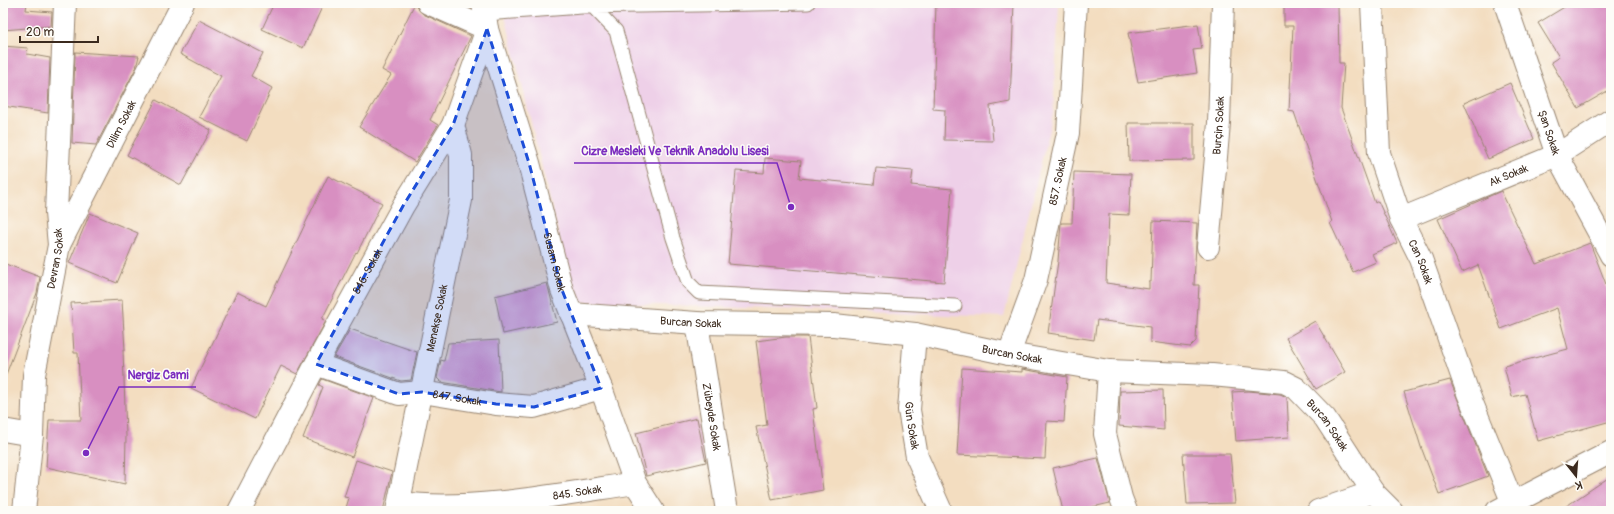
<svg xmlns="http://www.w3.org/2000/svg" width="1614" height="514" viewBox="0 0 1614 514" font-family="Pangolin,sans-serif">
<style>
.built{fill:#eed0e8}
.building{fill:#d88fc1}
.lines{fill:none;stroke-linecap:round;stroke-linejoin:round}
.lane-casing{stroke:#97846f;stroke-width:15}
.street-casing{stroke:#97846f;stroke-width:24}
.lane{stroke:#fff;stroke-width:13}
.street{stroke:#fff;stroke-width:22}
.marked{fill:#1d4ed8;fill-opacity:0.2;stroke:#1d4ed8;stroke-width:3;stroke-dasharray:8 5;stroke-linejoin:round}
.labels{text-anchor:middle;stroke-width:3;stroke-linejoin:round;paint-order:stroke}
.street-label{font-size:11px;fill:#3b2a1e;stroke:#fdfcf7}
.leader{fill:none;stroke:#7b2cbf;stroke-width:1.5}
.callout-dot{fill:#7b2cbf;stroke:#fdfcf7;stroke-width:1.5}
.callout-label{font-size:12px;text-anchor:middle;font-weight:bold;fill:#7b2cbf;stroke:#fdfcf7;stroke-width:3;stroke-linejoin:round;paint-order:stroke}
</style>
<rect width="100%" height="100%" fill="#fdfcf7"/>
<filter id="ink" filterUnits="userSpaceOnUse"><feTurbulence type="fractalNoise" baseFrequency=".025" numOctaves="2"/><feDisplacementMap in="SourceGraphic" scale="8" xChannelSelector="R" yChannelSelector="G"/><feConvolveMatrix kernelMatrix="1 2 1 2 8 2 1 2 1" color-interpolation-filters="sRGB"/></filter>
<filter id="wash" filterUnits="userSpaceOnUse"><feTurbulence type="fractalNoise" baseFrequency=".012" numOctaves="4" result="noise"/><feDisplacementMap in="SourceGraphic" scale="16" xChannelSelector="R" yChannelSelector="G"/><feGaussianBlur stdDeviation="0.9" result="paint"/><feColorMatrix in="noise" values="0 0 0 0 0 0 0 0 0 0 0 0 0 0 0 0 0 1.4 0 .05"/><feComposite in="paint" operator="in"/></filter>
<g filter="url(#wash)">
<rect width="100%" height="100%" fill="#f3ddc0"/>
<path class="built" d="M502 3H1059L1053 113 1004 317 575 302Z"/>
<g id="blocks">
<path class="building" d="M3 3H27L26 10 52 12 51 26 3 30Z
M274 3H324L303 48 262 29Z
M936 3H1014L1010 102 990 106 993 141 944 140 945 110 933 109Z
M1284 3H1338L1339 63H1344L1341 108 1375 203 1378 201 1397 243 1372 254 1376 262 1353 272 1330 223 1332 222 1294 112 1289 111 1293 26H1284Z
M1571 3H1611V89L1578 108 1551 62 1559 57 1538 23Z
M414 5 423 14 471 36 430 120 438 125 415 162 359 127 391 75 382 70Z
M199 20 263 53 251 76 272 88 247 141 199 117 221 76 180 54Z
M1198 24 1202 49 1193 50 1197 73 1138 82 1128 33Z
M3 46 28 48 27 54 50 58 48 113 3 106Z
M75 52 139 56 136 68 96 145 72 143Z
M1510 83 1534 139 1488 159 1464 103Z
M156 100 211 130 181 185 127 155Z
M1128 123H1194V160L1129 161Z
M765 158 801 161 799 178 874 185 876 168 913 171 911 185 952 189 944 282 728 264 736 171 764 173Z
M1074 172 1131 174 1129 215 1109 214 1106 283 1149 289V282H1151L1153 221 1197 223 1194 285H1199L1196 341 1190 347 1150 342V327L1097 320 1094 340 1048 333 1058 261 1061 223H1072Z
M328 176 382 203 357 253 356 252 322 319 326 321 297 374 281 366 255 419 191 388 237 292 266 306Z
M1501 191 1536 264 1590 243 1611 297V421L1538 441 1525 394 1512 397 1504 366 1568 349 1557 308 1501 329 1478 265 1462 272 1438 219Z
M90 213 138 233 117 283 69 263Z
M3 263 40 277 37 293 5 377 3 376Z
M547 283 557 322 503 334 495 296Z
M122 300 125 350H123L126 436 125 484 46 467 49 420H81L78 353H74L71 303Z
M1315 321 1345 372 1316 389 1286 338Z
M350 329 417 352 411 380 401 381 334 357Z
M786 337H808L817 408 813 409 823 490 772 500 756 427 767 425 756 341Z
M499 340 501 392 441 382 437 378 441 360 444 361 448 343Z
M962 368 1022 372V369L1027 370 1067 377 1064 422 1047 421 1045 459 957 455Z
M322 379 374 398 352 457 303 438 323 387 319 385Z
M1450 380 1488 476 1439 494 1421 447 1404 392Z
M1163 390 1164 430 1119 426 1120 391Z
M1249 391 1280 394 1287 397 1289 437 1236 441 1232 392Z
M697 418 706 462 646 476 636 433Z
M1183 454H1230L1235 503 1187 504Z
M1098 458 1110 503 1075 511H1063L1053 468Z
M356 460 392 472 383 511H345L349 498 344 497Z
M1611 476V511H1559Z"/>
</g>
</g>
<g filter="url(#ink)">
<use href="#blocks" fill-opacity="0" stroke="#97846f" stroke-width="1"/>
<g class="lines">
<g class="lane-casing">
<path id="lane" d="M593 7 616 31 673 238 688 282 699 293 955 306
M485 14 582 7 808 3"/>
</g>
<g class="street-casing">
<g id="street">
<path id="s1" d="M483 3 487 29 529 163 562 290 601 388 635 483 653 511"/>
<path id="s2" d="M1372 3 1379 153 1401 219 1421 259 1468 393 1516 511"/>
<path id="s3" d="M1505 3 1557 155 1611 255"/>
<path id="s4" d="M1401 219 1557 155 1611 120"/>
<path id="s5" d="M59 245 183 3"/>
<path id="s6" d="M1208 247 1219 123 1223 3"/>
<path id="s7" d="M571 314 697 323 834 325 915 334 1009 354 1109 371 1212 375 1284 382 1296 388 1325 418 1373 492 1392 511"/>
<path id="s8" d="M697 323 727 511"/>
<path id="s9" d="M915 334 909 410 917 457 941 511"/>
<path id="s10" d="M1009 354 1036 280 1068 133 1076 3"/>
<path id="s11" d="M316 364 399 394 422 392 496 404 534 407 601 388"/>
<path d="M1109 371 1105 434 1121 498 1126 511"/>
<path d="M3 430 32 435"/>
<path id="s12" d="M400 503C473 512 562 494 635 483"/>
<path id="s13" d="M24 511 32 435 34 375 59 245 56 213 65 3"/>
<path id="s14" d="M239 511 316 364 403 206 453 125 487 29 428 3"/>
<path id="s15" d="M397 511 461 200V155L453 125"/>
<path d="M1318 511 1373 492"/>
<path d="M1497 511 1611 452"/>
</g>
</g>
<use href="#lane" class="lane"/>
<use href="#street" class="street"/>
</g>
</g>
<path class="marked" d="M487 29 529 163 562 290 601 388 534 407 496 404 422 392 399 394 316 364 403 206 453 125Z"/>
<g class="labels">
<g class="street-label">
<text dy="4" stroke="none"><textPath href="#s5" startOffset="136">Dilim Sokak</textPath></text>
<text dy="4" stroke="none"><textPath href="#s6" startOffset="122">Burçin Sokak</textPath></text>
<text dy="4" stroke="none"><textPath href="#s3" startOffset="137">Şan Sokak</textPath></text>
<text dy="4" stroke="none"><textPath href="#s4" startOffset="116">Ak Sokak</textPath></text>
<text dy="4" stroke="none"><textPath href="#s10" startOffset="180">857. Sokak</textPath></text>
<text dy="4" stroke="none"><textPath href="#s13" startOffset="255">Devran Sokak</textPath></text>
<text dy="4" stroke="none"><textPath href="#s1" startOffset="269">Susam Sokak</textPath></text>
<text dy="4" stroke="none"><textPath href="#s2" startOffset="267">Can Sokak</textPath></text>
<text dy="4" stroke="none"><textPath href="#s14" startOffset="272">846. Sokak</textPath></text>
<text dy="4" stroke="none"><textPath href="#s15" startOffset="197">Menekşe Sokak</textPath></text>
<text dy="4" stroke="none"><textPath href="#s7" startOffset="120">Burcan Sokak</textPath></text>
<text dy="4" stroke="none"><textPath href="#s7" startOffset="444">Burcan Sokak</textPath></text>
<text dy="4" stroke="none"><textPath href="#s11" startOffset="147">847. Sokak</textPath></text>
<text dy="4" stroke="none"><textPath href="#s8" startOffset="95">Zübeyde Sokak</textPath></text>
<text dy="4" stroke="none"><textPath href="#s9" startOffset="92">Gün Sokak</textPath></text>
<text dy="4" stroke="none"><textPath href="#s7" startOffset="780">Burcan Sokak</textPath></text>
<text dy="4" stroke="none"><textPath href="#s12" startOffset="178">845. Sokak</textPath></text>
</g>
</g>
<path class="leader" d="M791 207L777 163H574M86 453L119 387H196"/>
<g class="callout-dot">
<circle cx="791" cy="207" r="4"/>
<circle cx="86" cy="453" r="4"/>
</g>
<g class="callout-label">
<text x="675" y="155">Cizre Mesleki Ve Teknik Anadolu Lisesi</text>
<text x="158" y="379">Nergiz Cami</text>
</g>
<rect width="1614" height="514" fill="none" stroke="#fdfcf7" stroke-width="16"/>
<g transform="translate(1576 476) rotate(163)" stroke="#fdfcf7" stroke-width="3" paint-order="stroke">
<path d="M0-3L7 15L0 10L-7 15Z" fill="#3b2a1e"/>
<text y="-6" font-size="11" font-weight="bold" text-anchor="middle" fill="#3b2a1e">K</text>
</g>
<path d="M20 36v6h78v-6" fill="none" stroke="#3b2a1e" stroke-width="2"/>
<text x="26" y="36" font-size="12" fill="#3b2a1e" stroke="#fdfcf7" stroke-width="3" paint-order="stroke">20 m</text>
</svg>
